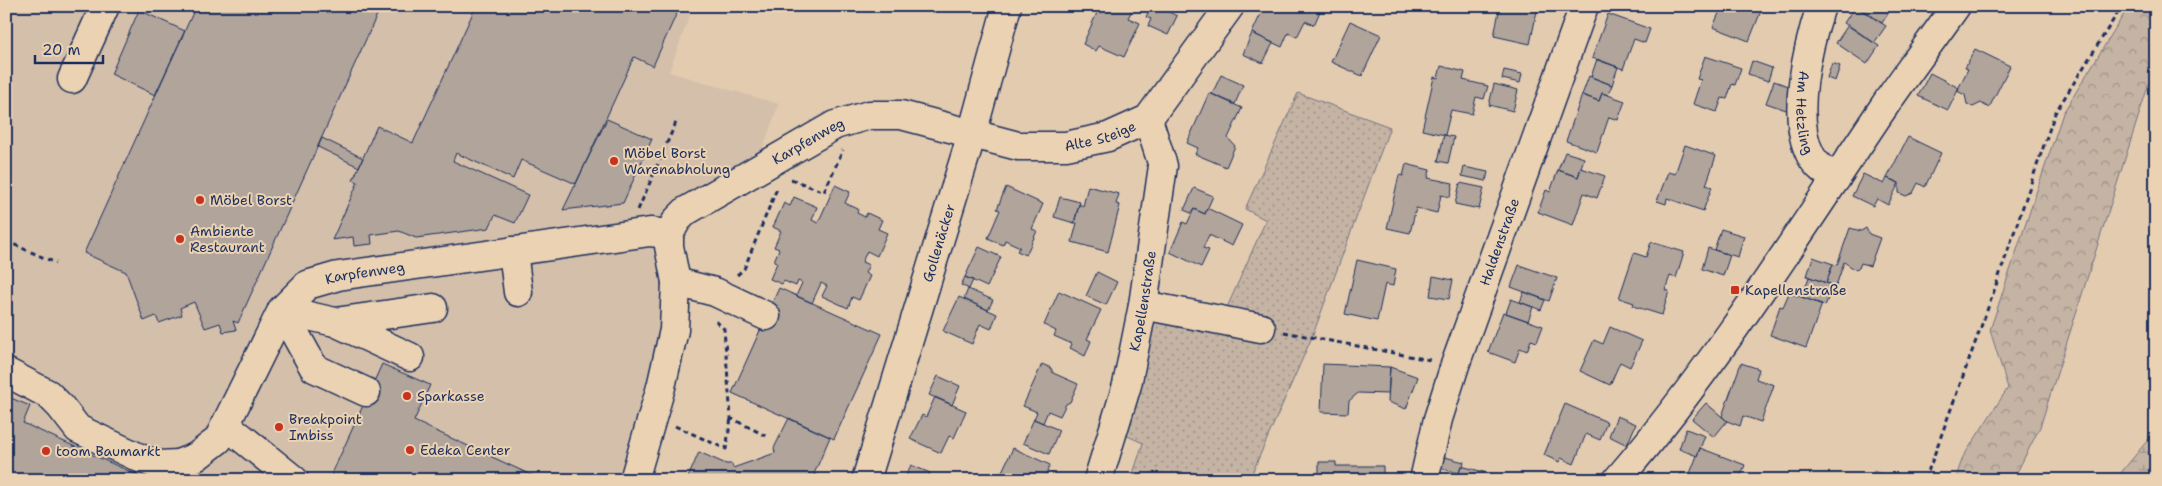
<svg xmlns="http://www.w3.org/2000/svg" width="2162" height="486" viewBox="0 0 2162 486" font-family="'Shantell Sans',sans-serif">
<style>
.built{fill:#d4bfaa}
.grass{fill:url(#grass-dots);stroke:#707281}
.forest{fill:url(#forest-crowns);stroke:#707281}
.wetland{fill:url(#wetland-marsh);stroke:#707281}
.building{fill:#b0a49b;stroke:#1b2f5e}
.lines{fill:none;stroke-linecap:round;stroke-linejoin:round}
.minor-casing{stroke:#1b2f5e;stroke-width:31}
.path{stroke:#1b2f5e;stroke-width:3;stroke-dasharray:5 4;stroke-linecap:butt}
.minor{stroke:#ebd2b3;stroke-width:28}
.poi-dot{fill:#c8321e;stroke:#ebd2b3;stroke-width:2}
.labels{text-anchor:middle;stroke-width:4;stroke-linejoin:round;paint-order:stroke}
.street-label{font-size:14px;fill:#1b2f5e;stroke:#ebd2b3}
.poi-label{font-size:14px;fill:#1b2f5e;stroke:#ebd2b3;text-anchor:start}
</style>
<defs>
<pattern id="grass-dots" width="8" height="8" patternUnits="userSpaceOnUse" patternTransform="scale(1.25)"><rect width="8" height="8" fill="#c5b4a4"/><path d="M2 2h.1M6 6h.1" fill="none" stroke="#9f9389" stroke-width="1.8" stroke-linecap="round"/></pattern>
<pattern id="forest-crowns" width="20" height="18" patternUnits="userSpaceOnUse" patternTransform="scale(1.25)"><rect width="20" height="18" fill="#c5b4a4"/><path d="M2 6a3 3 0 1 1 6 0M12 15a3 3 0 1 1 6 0" fill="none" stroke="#9f9389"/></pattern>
<pattern id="wetland-marsh" width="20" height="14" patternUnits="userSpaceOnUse" patternTransform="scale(1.25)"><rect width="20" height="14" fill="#c5b4a4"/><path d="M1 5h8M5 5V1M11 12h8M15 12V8" fill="none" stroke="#9f9389"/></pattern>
</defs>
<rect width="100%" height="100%" fill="#e3cbb0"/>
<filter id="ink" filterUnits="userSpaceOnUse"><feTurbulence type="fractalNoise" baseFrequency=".02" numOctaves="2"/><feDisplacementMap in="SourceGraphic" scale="10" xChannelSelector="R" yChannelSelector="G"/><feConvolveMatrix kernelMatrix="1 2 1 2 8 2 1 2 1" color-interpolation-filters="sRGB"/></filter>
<g filter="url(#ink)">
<path class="built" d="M6 6H693L669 72 779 104 753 174 686 211 676 282 634 480H6Z"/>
<path class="grass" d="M1298 93 1390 127 1312 337 1249 480H1131L1143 443 1123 434 1148 321 1159 317 1217 330 1266 220 1245 209Z
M1874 471 1897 480H1869Z"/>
<path class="forest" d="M2129 6H2156V72L2149 83 2040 427 2013 480H1955L1963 457 2008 388 1990 330 2063 113Z"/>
<path class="wetland" d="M2156 430V480H2115Z"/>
<path class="building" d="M196 6H381L238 323 233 321 236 330 223 332 220 323 205 328 194 302 180 308 182 315 159 323 156 316 144 321 126 272 84 253Z
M476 6H680L653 66 634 57 576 184 521 160 513 179 456 153 453 161 528 195 515 223 495 215 489 228 416 238 399 231 371 235 372 244 354 246 353 237 332 240 358 182 353 180 377 126 413 143Z
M1100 6H1123L1132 10 1128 18 1140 23 1124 57 1099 46 1096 51 1083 44Z
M1151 6H1157L1177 16 1168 35 1148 26 1151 19 1146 17Z
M1270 6H1315L1321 9 1314 25 1305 21 1297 37 1288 33 1282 47 1252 33 1263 9 1268 11Z
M1500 6H1538L1530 44 1494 36Z
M1722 6H1763L1749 41 1713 27Z
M1855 6 1886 26 1874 43 1844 23Z
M1858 6H1893L1882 23Z
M139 10 185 31 155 95 111 74Z
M1608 14 1650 29 1645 43 1634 39 1623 69 1592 58Z
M1350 21 1381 35 1362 76 1331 62Z
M1848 25 1879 46 1867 64 1836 43Z
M1252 33 1273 43 1263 63 1243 54Z
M1975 49 2010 66 1989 108 1981 103 1973 107 1967 104 1965 95 1957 91 1968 69 1965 68Z
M1705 56 1741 68 1735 85 1732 84 1727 99 1722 98 1717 112 1693 104 1701 80 1697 79Z
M1597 59 1618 67 1612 85 1591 77Z
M1752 61 1772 68 1768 81 1748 74Z
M1832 63 1840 66 1835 81 1827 78Z
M1441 66 1465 72 1463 80 1488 86 1484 99 1476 97 1472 114 1451 110 1445 135 1422 130 1434 77 1438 78Z
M1504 70 1522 74 1520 83 1502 79Z
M1930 73 1959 88 1948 110 1918 96Z
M1221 75 1243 85 1235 104 1212 94Z
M1589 76 1612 85 1608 95 1602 93 1599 101 1582 95Z
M1774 81 1788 86 1789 111 1766 103Z
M1494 84 1518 90 1513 111 1489 105Z
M1209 93 1242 108 1228 138 1235 146 1226 167 1195 154 1198 148 1187 143Z
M1602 93 1625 101 1618 120 1609 117 1597 152 1566 141 1582 95 1599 101Z
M607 119 652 139 623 203 563 210Z
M1444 135 1454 137 1448 163 1438 161Z
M1908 137 1941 153 1925 187 1918 183 1913 193 1906 196 1899 193V183L1887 178Z
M322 138 363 158 359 167 318 147Z
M1685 145 1716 156 1706 185 1712 187 1703 211 1667 198 1666 204 1657 201 1668 172 1675 174Z
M1565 152 1584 158 1578 177 1558 170Z
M1406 164 1430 170 1428 178 1453 183 1450 197 1441 195 1437 213 1416 208 1410 233 1387 228 1399 175 1403 176Z
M1464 167 1488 172 1486 181 1462 176Z
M1581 168 1605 176 1597 198 1584 193 1573 225 1538 212 1546 190 1550 192 1558 170 1578 177Z
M1863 174 1884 184 1887 178 1899 183 1888 205 1877 199 1873 206 1852 196Z
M1460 183 1484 188 1479 209 1455 204Z
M835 185 850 192 845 203 858 209 857 213 865 217 867 213 882 220 878 229 887 233 877 256 867 251 862 262 869 265 865 273 870 276 859 300 852 297 848 308 822 296 827 286 821 283 812 303 796 296 802 283 798 281 796 286 784 281 782 284 770 279 777 263 774 261 779 249 774 247 781 231 773 227 784 203 790 206 794 197 817 207 812 220 818 223Z
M1088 186 1119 194 1116 204 1120 205 1108 252 1072 242 1077 223H1074L1079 204 1083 206Z
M1006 187 1043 204 1032 229 1037 231 1026 255 1017 251 1020 247 1005 240 1003 245 988 238 1000 210 997 209Z
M1194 188 1213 196 1205 214 1194 209 1191 213 1184 210Z
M1060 197 1080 202 1074 223 1054 217Z
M1207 208 1242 225 1232 246 1209 235 1203 248 1209 250 1201 267 1170 252 1183 222 1187 224 1194 209 1205 214Z
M1850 228 1861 231 1866 228 1869 234 1880 238 1870 266 1861 263 1859 268 1856 270 1844 262 1836 286 1826 283 1833 264 1837 265Z
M1721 229 1744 236 1738 257 1714 250Z
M1651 242 1684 252 1676 278 1670 276 1665 290 1669 291 1662 315 1633 306 1634 303 1619 298 1634 253 1646 257Z
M979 247 1001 257 987 287 965 277Z
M1708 248 1730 255 1723 276 1702 269Z
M1813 257 1833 264 1826 283 1807 276Z
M1357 260 1396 269 1393 286 1385 284 1377 321 1345 314Z
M1519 265 1557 278 1549 301 1511 287Z
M1097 272 1117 282 1106 305 1086 296Z
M1433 276 1453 280 1449 299 1430 296Z
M965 277 973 280 969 289 961 285Z
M1809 277 1833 285 1825 306 1802 297Z
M779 288 882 334 834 439 732 393Z
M968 289 993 300 988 310 964 299Z
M1059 291 1101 310 1087 339 1091 341 1085 356 1070 348 1072 344 1054 336 1056 331 1044 325Z
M1524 292 1545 300 1541 310 1520 302Z
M1789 293 1822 304 1806 348 1770 335 1780 306 1783 307Z
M959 297 997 314 991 329 980 324 972 344 943 331Z
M1511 299 1533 307 1528 321 1506 313Z
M1503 312 1543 326 1537 342 1531 340 1527 351 1520 348 1515 362 1488 352Z
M1610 327 1642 341 1630 367 1620 362 1610 385 1580 371 1594 340 1603 344Z
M1741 363 1759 369 1756 379 1774 385 1761 422 1743 416 1740 426 1727 421 1722 416Z
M382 364 430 385 414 421 542 480H329Z
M1042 364 1051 368 1053 373 1078 384 1070 402 1066 404 1060 416 1048 411 1043 423 1034 419 1037 412 1023 406Z
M1323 364 1390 367 1388 394 1358 393 1349 401 1348 413 1321 412Z
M1390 367 1418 377 1406 409 1388 402Z
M938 376 960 386 952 405 929 395Z
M6 396 30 406 23 423 148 480H6Z
M935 397 966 411 954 438 949 436 941 453 910 439 922 415 926 417Z
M1706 403 1727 421 1714 437 1692 419Z
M1565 404 1607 422 1600 440 1586 434 1574 464 1561 458 1559 462 1544 455Z
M1617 416 1636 424 1627 445 1609 436Z
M789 418 830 437 814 474 818 476 817 480H687L699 452 726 464H732L733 468 775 453 774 448Z
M1034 419 1059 430 1049 454 1023 443Z
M1686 429 1705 436 1697 456 1679 449Z
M1013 448 1050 465 1043 480 1036 478 1035 480H998Z
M1700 448 1745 465 1739 480H1699L1689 476Z
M1441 456 1464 462 1463 467 1461 466 1459 473 1439 468Z
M1319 462H1336V466H1383V480H1319Z
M911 465 930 473 927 480H904Z
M1461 466 1499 476 1498 480H1457Z
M1681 473 1689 476 1699 480H1678Z"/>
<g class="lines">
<g class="minor-casing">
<g id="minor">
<path id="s1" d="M1821 6C1808 46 1790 117 1811 156 1817 167 1827 173 1836 179"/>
<path d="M72 79 105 6"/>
<path d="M513 251 518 292"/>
<path d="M676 282 715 292 766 316"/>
<path d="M1143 305 1261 328"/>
<path d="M282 310 335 322 410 357"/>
<path d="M282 310 314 368 366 392"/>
<path d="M335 322 433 308"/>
<path id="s2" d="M6 372 48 394 60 406 78 429 142 459 158 465 178 464 196 457 218 440 282 310 307 285 338 276 650 232 669 234"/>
<path d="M226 425 294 480"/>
<path id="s3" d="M634 480 661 387 674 330 676 282 669 246V234L677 220 686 211 835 125 869 115H901L1018 146H1066L1108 137 1148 119 1230 6"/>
<path id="s4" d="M866 480 972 134 1007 6"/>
<path id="s5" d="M1098 480 1127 385 1143 305 1163 166 1148 119"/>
<path id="s6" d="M1424 480 1438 419 1455 365 1584 6"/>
<path d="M1617 480C1717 364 1798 234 1883 108 1907 73 1932 40 1956 6"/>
</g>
</g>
<path class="path" d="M791 179 824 192 843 150
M638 210 677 120
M6 241 56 263
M737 275 744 269 778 186
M716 321 724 329 731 418 768 437
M1284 332 1430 360
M675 426 726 449 731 418
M1925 480 1993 294 2055 113 2122 6"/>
<use href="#minor" class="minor"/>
</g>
</g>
<g class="poi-dot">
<circle cx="614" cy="161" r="5"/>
<circle cx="200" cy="200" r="5"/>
<circle cx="180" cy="239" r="5"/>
<rect x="1730" y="285" width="10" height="10" rx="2.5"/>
<circle cx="407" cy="396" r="5"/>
<circle cx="279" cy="427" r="5"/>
<circle cx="410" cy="450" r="5"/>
<circle cx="46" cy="451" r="5"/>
</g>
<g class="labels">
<g class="street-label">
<text dy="5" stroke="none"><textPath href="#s1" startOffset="109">Am Hetzling</textPath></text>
<text dy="5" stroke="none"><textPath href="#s3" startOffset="725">Alte Steige</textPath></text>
<text dy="5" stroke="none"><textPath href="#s3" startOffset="422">Karpfenweg</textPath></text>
<text dy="5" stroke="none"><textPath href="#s6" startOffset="250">Haldenstraße</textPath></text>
<text dy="5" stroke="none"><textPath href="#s4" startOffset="248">Gollenäcker</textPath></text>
<text dy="5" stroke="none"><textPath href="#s2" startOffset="488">Karpfenweg</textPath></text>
<text dy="5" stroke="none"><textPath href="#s5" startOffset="185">Kapellenstraße</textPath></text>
</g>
<g class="poi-label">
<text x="624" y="158">Möbel Borst<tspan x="624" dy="16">Warenabholung</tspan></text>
<text x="210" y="205">Möbel Borst</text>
<text x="190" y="236">Ambiente<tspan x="190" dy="16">Restaurant</tspan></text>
<text x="1745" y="295">Kapellenstraße</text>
<text x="417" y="401">Sparkasse</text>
<text x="289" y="424">Breakpoint<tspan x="289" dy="16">Imbiss</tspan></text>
<text x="420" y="455">Edeka Center</text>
<text x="56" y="456">toom Baumarkt</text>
</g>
</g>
<rect width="2162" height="486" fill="none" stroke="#ebd2b3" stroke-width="25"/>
<rect x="12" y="12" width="2137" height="461" fill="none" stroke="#1b2f5e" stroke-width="2" filter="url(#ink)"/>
<path d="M35 55v8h68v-8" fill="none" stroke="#1b2f5e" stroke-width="2.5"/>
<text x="42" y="55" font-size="15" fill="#1b2f5e" stroke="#ebd2b3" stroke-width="4" paint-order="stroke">20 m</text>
</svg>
